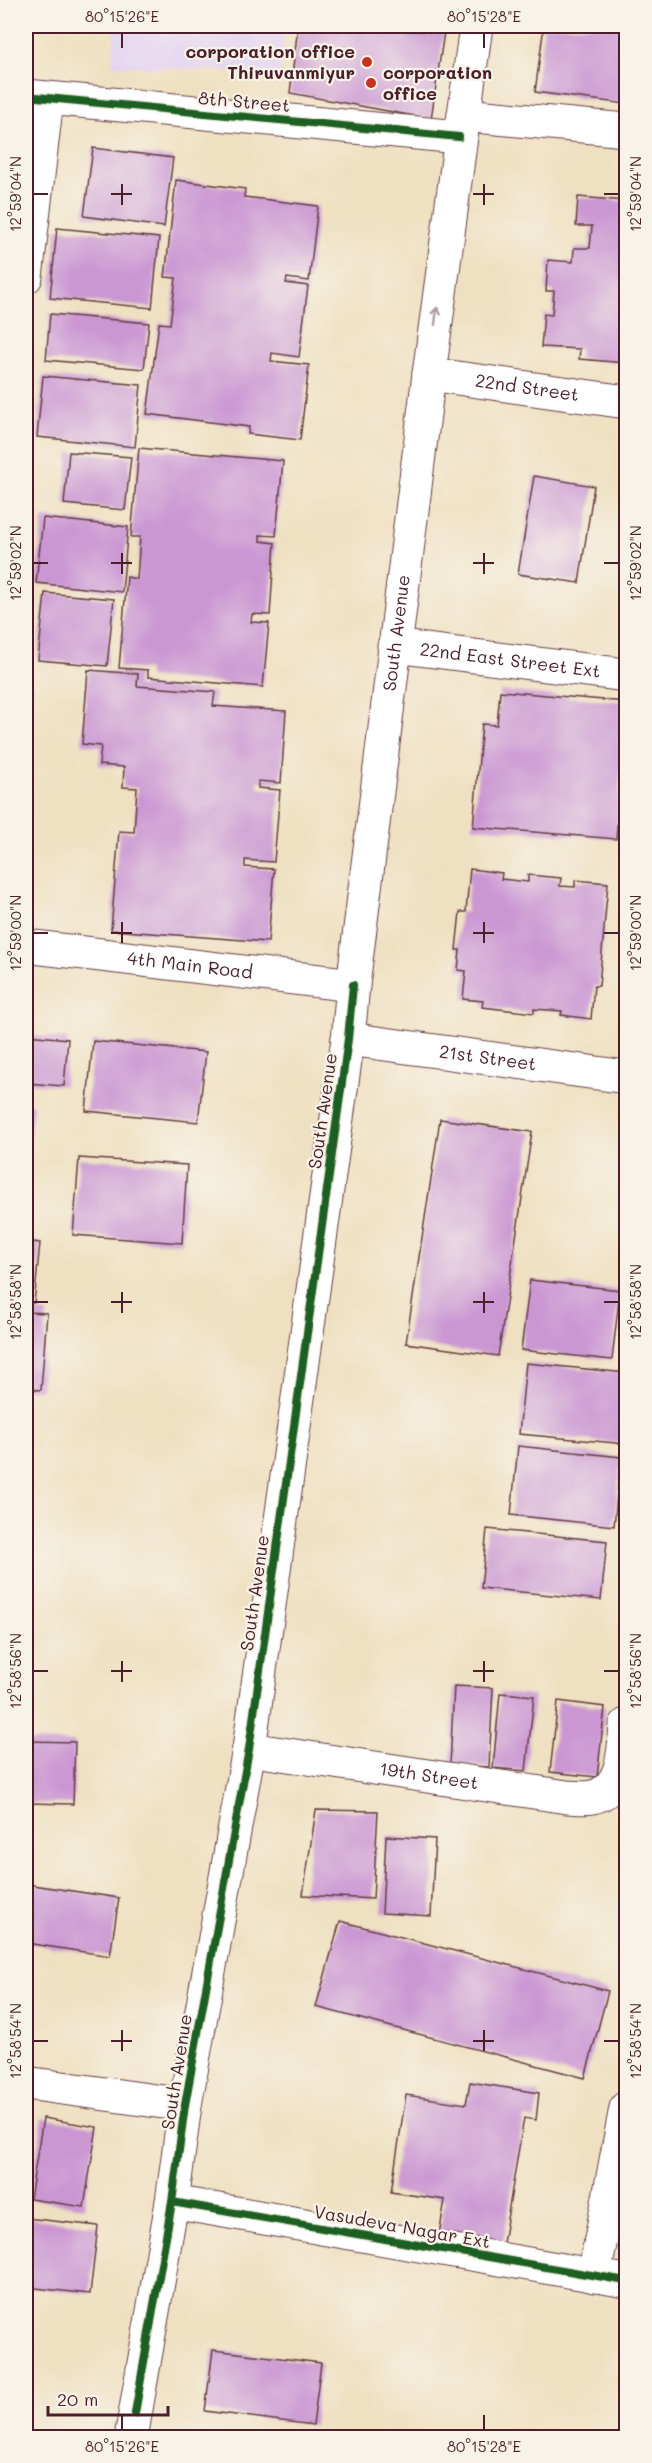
<svg xmlns="http://www.w3.org/2000/svg" width="652" height="2463" viewBox="0 0 652 2463" font-family="Mali,sans-serif">
<style>
.built{fill:#e3d3f2}
.building{fill:#ca97d3}
.lines{fill:none;stroke-linecap:round;stroke-linejoin:round}
.minor-casing{stroke:#633c42;stroke-width:35}
.major-casing{stroke:#633c42;stroke-width:35}
.minor{stroke:#fff;stroke-width:33}
.major{stroke:#fff;stroke-width:33}
.cycleway-casing{stroke:#f7f3e8;stroke-width:11}
.cycleway{stroke:#1b5e20;stroke-width:8}
.oneway{stroke:#ae9aa0}
.ticks{fill:none;stroke:#4a1f2b;stroke-width:2}
.poi-dot{fill:#c8321e;stroke:#f7f3e8;stroke-width:2}
.labels{text-anchor:middle;stroke-width:4.5;stroke-linejoin:round;paint-order:stroke}
.poi-label{font-size:18px;font-weight:bold;fill:#4a1f2b;stroke:#f7f3e8;text-anchor:end}
.street-label{font-size:18px;fill:#4a1f2b;stroke:#f7f3e8}
.neatline{fill:none;stroke:#4a1f2b;stroke-width:2}
.ticks-label{font-size:15px;text-anchor:middle;fill:#4a1f2b}
</style>
<rect width="100%" height="100%" fill="#f7f3e8"/>
<filter id="ink" filterUnits="userSpaceOnUse"><feTurbulence type="fractalNoise" baseFrequency=".0167" numOctaves="2"/><feDisplacementMap in="SourceGraphic" scale="12" xChannelSelector="R" yChannelSelector="G"/><feConvolveMatrix kernelMatrix="1 2 1 2 8 2 1 2 1" color-interpolation-filters="sRGB"/></filter>
<filter id="wash" filterUnits="userSpaceOnUse"><feTurbulence type="fractalNoise" baseFrequency=".008" numOctaves="4" result="noise"/><feDisplacementMap in="SourceGraphic" scale="24" xChannelSelector="R" yChannelSelector="G"/><feGaussianBlur stdDeviation="1.35" result="paint"/><feColorMatrix in="noise" values="0 0 0 0 0 0 0 0 0 0 0 0 0 0 0 0 0 1.4 0 .05"/><feComposite in="paint" operator="in"/></filter>
<g filter="url(#wash)">
<rect width="100%" height="100%" fill="#efe0c1"/>
<path class="built" d="M115 26H285L280 74 113 65Z"/>
<g id="blocks">
<path class="building" d="M298 26 444 32 431 119 290 93Z
M544 26H626V104L535 92Z
M93 148 173 158 164 227 84 216Z
M176 180 245 189 244 197 318 206 309 281 287 278 286 283 308 286 299 357 272 353 271 361 309 365 300 440 248 434 249 427 147 414 159 323 170 324 176 278 165 277Z
M578 197 626 201V363L579 359 580 349 541 347 544 314 552 315 554 291H546L548 260 573 262 574 248H590L592 226H576Z
M57 228 159 238 152 308 50 298Z
M50 314 149 323 144 369 46 360Z
M43 376 141 385 135 447 37 437Z
M139 448 283 461 276 536 260 535V541L275 543 270 615 252 614 251 622 269 623 263 687 148 677V670L119 668 127 577 137 579 140 537H131Z
M69 452 131 457 125 510 64 504Z
M534 476 594 486 579 583 518 574Z
M43 518 128 527 122 592 36 583Z
M45 593 114 599 107 666 38 660Z
M88 670 138 674 137 686 215 692 213 706 286 711 281 783 258 781V788L280 790 274 862 245 860V867L274 869 268 942 111 930 119 831 134 832 137 788 123 787 124 767 99 765 101 746 82 744Z
M500 691 626 702 616 839 473 827 482 724 497 725Z
M26 696H31L27 733H26Z
M470 869 502 873 501 879 528 882V875L561 878 560 886 575 887V880L608 883 599 986H594L591 1019 561 1015 562 1011 534 1009V1013L482 1007 483 1001 463 999 466 971 458 970 460 950H456L460 912H466Z
M26 1035 68 1039 64 1086 26 1083Z
M93 1041 206 1052 198 1122 86 1111Z
M26 1104 33 1105 27 1160H26Z
M440 1119 532 1132 498 1356 406 1343Z
M79 1158 187 1165 182 1243 73 1235Z
M26 1241 40 1243 34 1303 26 1302Z
M530 1280 620 1290 612 1360 521 1350Z
M26 1312 47 1313 41 1390 26 1389Z
M526 1363 626 1373V1444L519 1434Z
M518 1446 621 1457 614 1526 511 1515Z
M487 1529 607 1541 601 1600 481 1588Z
M454 1686 493 1688 489 1767 450 1765Z
M500 1693 534 1696 526 1771 493 1768Z
M558 1701 605 1707 597 1777 550 1772Z
M26 1741 75 1742 73 1804 26 1803Z
M316 1810 378 1811 373 1899 303 1895Z
M386 1836 435 1839 431 1916 382 1913Z
M26 1884 119 1898 110 1956 26 1943Z
M340 1921 608 1991 585 2078 316 2007Z
M470 2082 539 2093 536 2120 524 2118 502 2249 438 2240 445 2200 391 2192 406 2095 466 2104Z
M43 2118 97 2127 84 2207 30 2199Z
M26 2218 98 2226 90 2294 26 2287Z
M213 2350 321 2363 313 2425 205 2411Z"/>
</g>
</g>
<g filter="url(#ink)">
<use href="#blocks" fill-opacity="0" stroke="#633c42" stroke-width="1.5"/>
<g class="lines">
<g class="minor-casing">
<g id="minor">
<path d="M26 96 459 137"/>
<path d="M464 115 626 130"/>
<path d="M26 277 47 99"/>
<path id="s1" d="M394 646 626 675"/>
<path id="s2" d="M348 1039 626 1077"/>
<path id="s3" d="M249 1749 567 1797C575 1797 584 1799 592 1797 623 1791 624 1751 626 1725"/>
<path d="M26 2083 185 2105"/>
<path d="M172 2202 626 2281"/>
<path d="M594 2276 626 2108"/>
<path d="M131 2438 172 2202 185 2105 249 1749 348 1039 353 985"/>
</g>
</g>
<g class="major-casing">
<g id="major">
<path id="s4" d="M429 374 626 402"/>
<path id="s5" d="M26 946 353 985 429 374 476 26"/>
</g>
</g>
<use href="#minor" class="minor"/>
<use href="#major" class="major"/>
<g class="cycleway-casing">
<path id="cycleway" d="M26 96 459 137
M172 2202 626 2281
M135 2413 172 2202 185 2105 249 1749 348 1039 353 985"/>
</g>
<use href="#cycleway" class="cycleway"/>
</g>
<defs><path id="oneway-shaft" d="M-6 0H5M1.5-3L5.5 0L1.5 3" fill="none" stroke-width="1.6" stroke-linecap="round" stroke-linejoin="round" transform="scale(1.5)"/></defs>
<use class="oneway" href="#oneway-shaft" transform="translate(436 316) rotate(-83)"/>
</g>
<path class="ticks" d="M122 33V48M484 33V48M122 184V205M484 184V205M33 194H48M111 194H132M473 194H494M604 194H619M122 553V574M484 553V574M33 563H48M111 563H132M473 563H494M604 563H619M122 922V943M484 922V943M33 933H48M111 933H132M473 933H494M604 933H619M122 1292V1313M484 1292V1313M33 1302H48M111 1302H132M473 1302H494M604 1302H619M122 1661V1682M484 1661V1682M33 1671H48M111 1671H132M473 1671H494M604 1671H619M122 2030V2051M484 2030V2051M33 2041H48M111 2041H132M473 2041H494M604 2041H619M122 2415V2430M484 2415V2430"/>
<g class="poi-dot">
<circle cx="367" cy="62" r="6"/>
<circle cx="371" cy="83" r="6"/>
</g>
<g class="labels">
<g class="poi-label">
<text x="355" y="58">corporation office<tspan x="355" dy="21">Thiruvanmiyur</tspan></text>
<text x="383" y="79" text-anchor="start">corporation<tspan x="383" dy="21">office</tspan></text>
</g>
<g class="street-label">
<text transform="translate(244 102) rotate(5)" y="6">8th Street</text>
<text dy="6" stroke="none"><textPath href="#s4" startOffset="99">22nd Street</textPath></text>
<text dy="6" stroke="none"><textPath href="#s5" startOffset="684">South Avenue</textPath></text>
<text dy="6" stroke="none"><textPath href="#s1" startOffset="117">22nd East Street Ext</textPath></text>
<text dy="6" stroke="none"><textPath href="#s5" startOffset="165">4th Main Road</textPath></text>
<text dy="6" stroke="none"><textPath href="#s2" startOffset="141">21st Street</textPath></text>
<text transform="translate(323 1111) rotate(-82)" y="6">South Avenue</text>
<text transform="translate(255 1593) rotate(-82)" y="6">South Avenue</text>
<text dy="6" stroke="none"><textPath href="#s3" startOffset="182">19th Street</textPath></text>
<text transform="translate(177 2072) rotate(-81)" y="6">South Avenue</text>
<text transform="translate(402 2227) rotate(10)" y="6">Vasudeva Nagar Ext</text>
</g>
</g>
<rect width="652" height="2463" fill="none" stroke="#f7f3e8" stroke-width="66"/>
<path d="M48 2406v9h120v-9" fill="none" stroke="#4a1f2b" stroke-width="3"/>
<text x="57" y="2406" font-size="18" fill="#4a1f2b" stroke="#f7f3e8" stroke-width="4.5" paint-order="stroke">20 m</text>
<rect x="33" y="33" width="586" height="2397" class="neatline"/>
<g class="ticks-label">
<text x="122" y="22">80°15'26"E</text>
<text x="484" y="22">80°15'28"E</text>
<text transform="translate(16 194) rotate(-90)" y="5">12°59'04"N</text>
<text transform="translate(636 194) rotate(-90)" y="5">12°59'04"N</text>
<text transform="translate(16 563) rotate(-90)" y="5">12°59'02"N</text>
<text transform="translate(636 563) rotate(-90)" y="5">12°59'02"N</text>
<text transform="translate(16 933) rotate(-90)" y="5">12°59'00"N</text>
<text transform="translate(636 933) rotate(-90)" y="5">12°59'00"N</text>
<text transform="translate(16 1302) rotate(-90)" y="5">12°58'58"N</text>
<text transform="translate(636 1302) rotate(-90)" y="5">12°58'58"N</text>
<text transform="translate(16 1671) rotate(-90)" y="5">12°58'56"N</text>
<text transform="translate(636 1671) rotate(-90)" y="5">12°58'56"N</text>
<text transform="translate(16 2041) rotate(-90)" y="5">12°58'54"N</text>
<text transform="translate(636 2041) rotate(-90)" y="5">12°58'54"N</text>
<text x="122" y="2452">80°15'26"E</text>
<text x="484" y="2452">80°15'28"E</text>
</g>
</svg>
